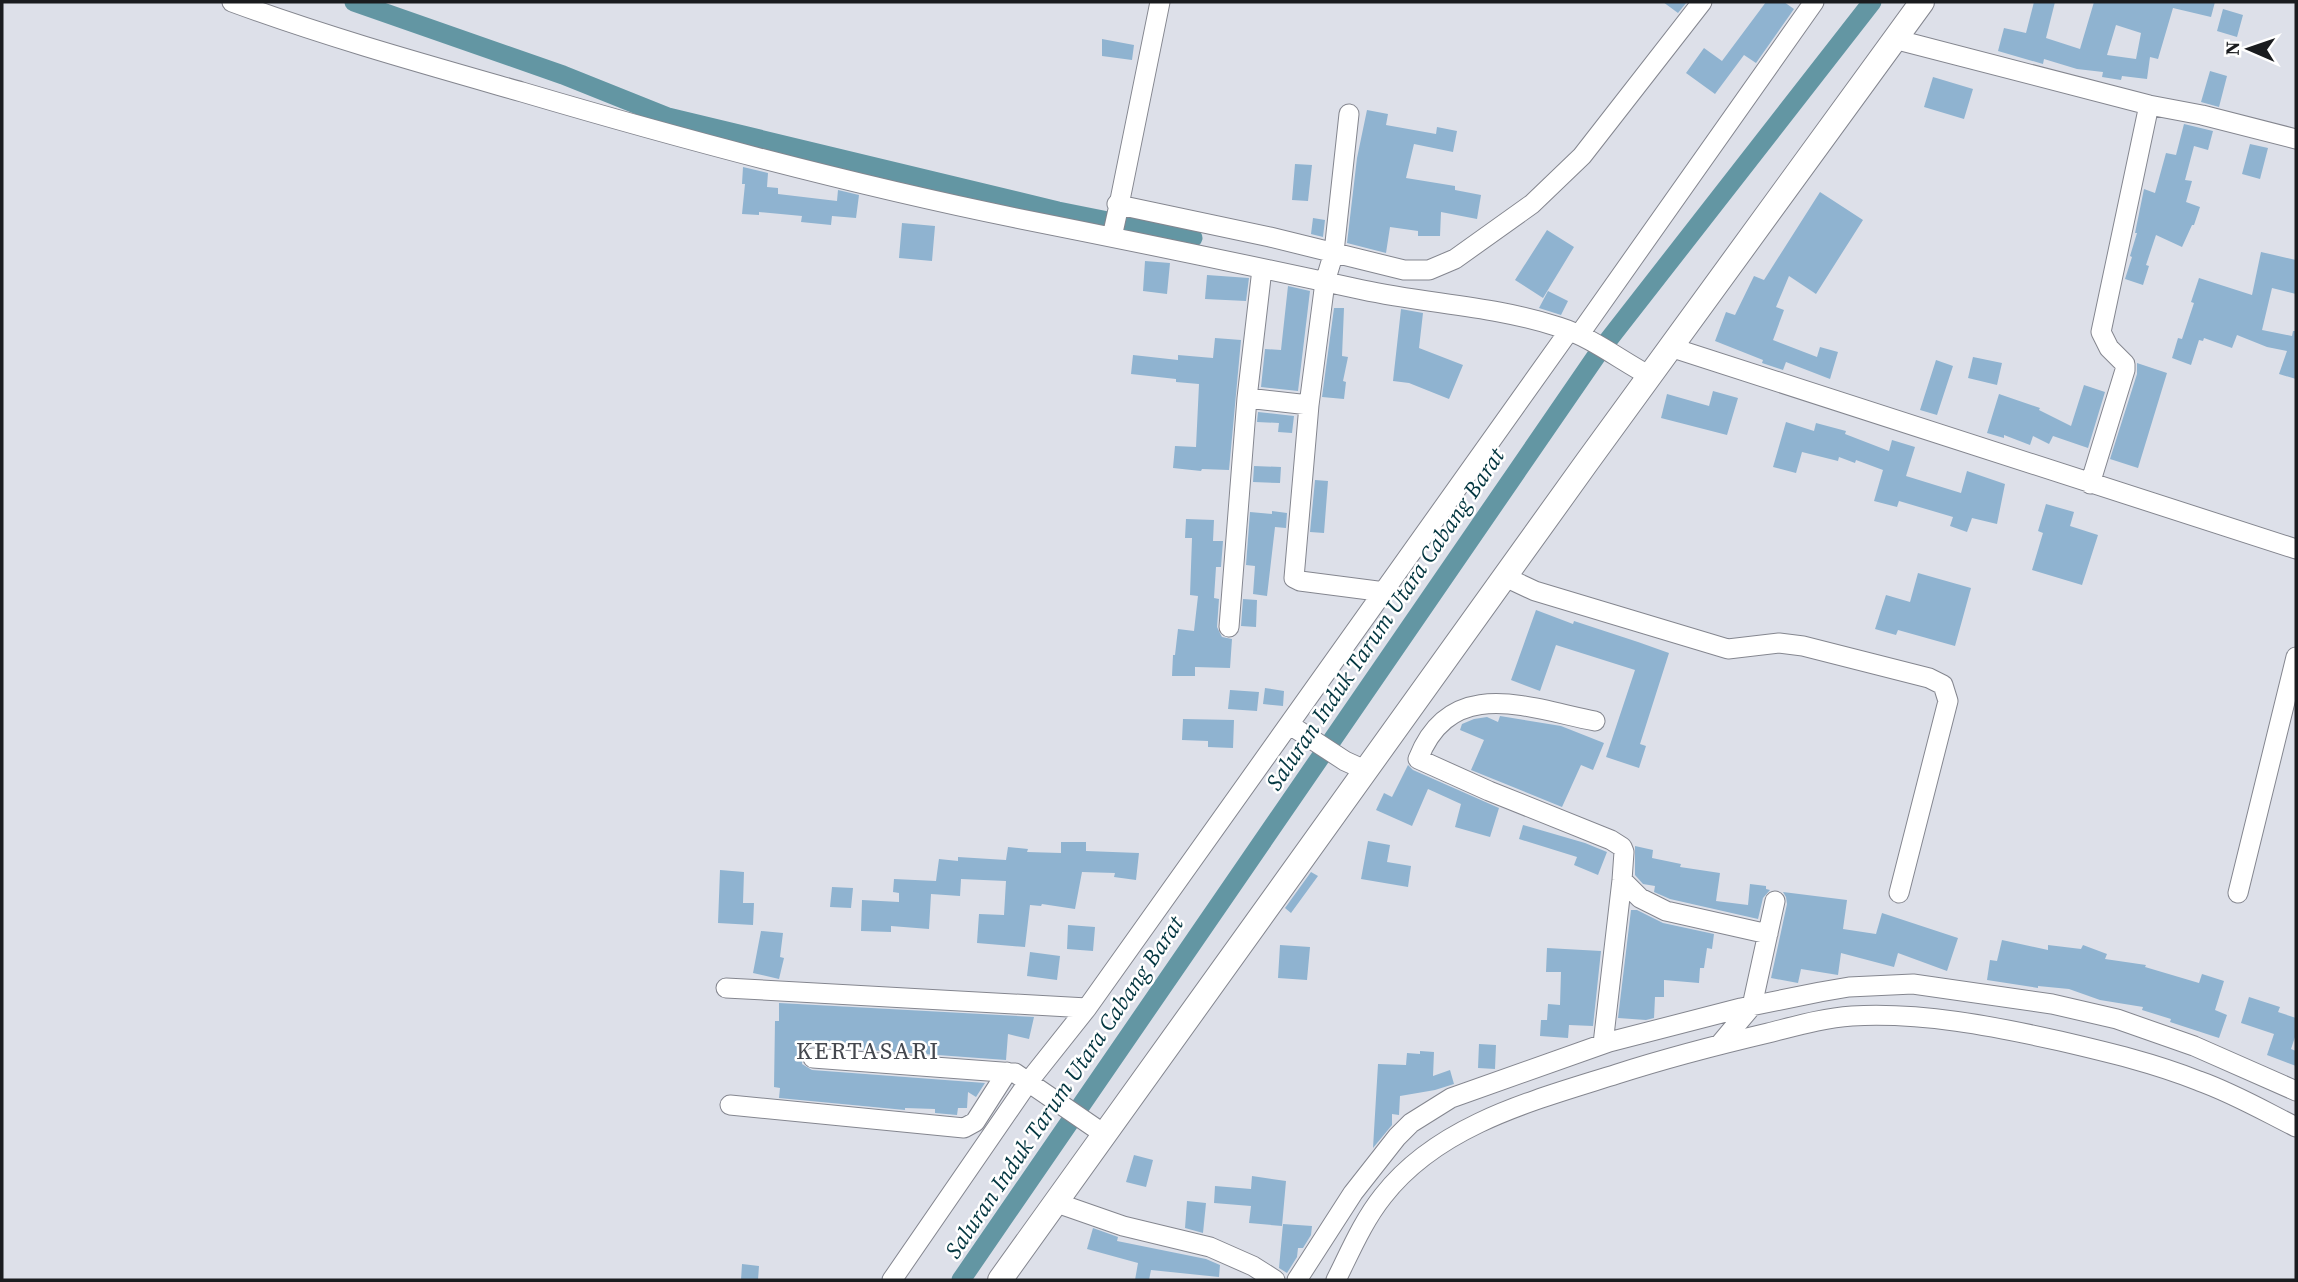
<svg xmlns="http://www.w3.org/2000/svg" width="2298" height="1282" viewBox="0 0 2298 1282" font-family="'Source Serif 4',serif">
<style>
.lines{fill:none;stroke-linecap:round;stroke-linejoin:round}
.canal{stroke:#6396a3;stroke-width:19}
.building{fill:#8fb3d0;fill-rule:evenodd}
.minor-casing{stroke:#84868f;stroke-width:21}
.major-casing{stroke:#84868f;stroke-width:26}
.minor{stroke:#fff;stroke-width:19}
.major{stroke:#fff;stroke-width:24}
.labels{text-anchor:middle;stroke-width:5;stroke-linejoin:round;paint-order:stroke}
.water-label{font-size:23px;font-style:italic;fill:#033640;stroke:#fff}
.quarter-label{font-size:24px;letter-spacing:2px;fill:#44474e;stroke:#fff}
</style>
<rect width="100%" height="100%" fill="#dde0e9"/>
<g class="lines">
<path class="canal" d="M354 2 563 75 668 117 1058 211 1193 238
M961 1280 1599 352 1872 2"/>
</g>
<path class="building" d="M1663 2H1687L1678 13Z
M1766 2H1784L1794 9 1756 63 1744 55 1715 94 1686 73 1704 48 1722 61Z
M2034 2H2055L2046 38 2080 49 2094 2H2215L2211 17 2173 8 2158 59 2150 57 2147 79 2122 76 2121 80 2102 77 2103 72 2077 69 2044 59 2043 64 1998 51 2004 28 2026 33ZM2116 25 2141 33 2136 59 2107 55Z
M2223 9 2243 15 2237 37 2217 31Z
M1102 39 1134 45 1132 60 1102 56Z
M2210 71 2227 76 2219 107 2201 102Z
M1933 77 1973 89 1964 119 1924 107Z
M1367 110 1388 114 1386 125 1436 134 1437 127 1457 131 1453 152 1414 144 1406 178 1455 186V190L1481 195 1477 219 1441 212 1440 236H1418V231L1390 227 1386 253 1347 243 1357 158Z
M2184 124 2213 131 2208 150 2194 146 2185 180 2192 181 2186 202 2200 207 2194 225H2192L2182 247 2156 235 2146 265 2149 266 2143 285 2125 279 2132 257 2130 256 2137 233H2135L2144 189 2155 193 2166 153 2176 155Z
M2250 144 2268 148 2260 179 2242 174Z
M1295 164 1312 165 1308 201 1292 200Z
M743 167 768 173 767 187 778 188V194L837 201 838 190 859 195 856 218 832 216 831 225 801 222 802 216 759 212V215L742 214 745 184H742Z
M1820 192 1863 220 1816 294 1789 276 1776 307 1784 310 1773 340 1817 357 1820 347 1838 352 1830 379 1786 362 1783 370 1762 363 1763 360 1715 341 1726 312 1735 315 1754 276 1764 280Z
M1313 218 1325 220 1323 237 1311 234Z
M902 223 935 226 932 261 899 258Z
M1547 230 1574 247 1543 298 1515 280Z
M2261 252 2296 260V294L2272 288 2262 330 2292 336 2293 331H2296V379L2279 374 2287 351 2267 347 2237 335 2232 348 2204 338 2203 341 2199 340 2191 365 2172 358 2178 338 2182 339 2194 303 2191 302 2199 278 2252 295Z
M1145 261 1170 263 1167 294 1143 291Z
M1207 275 1249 278 1246 301 1205 299Z
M1288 286 1310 291 1298 391 1261 387 1265 349 1281 350Z
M1548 291 1568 301 1561 315 1539 308Z
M1334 308H1344L1342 356 1348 357 1343 381 1346 382 1344 399 1322 397Z
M1401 309 1423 313 1419 348 1463 365 1449 399 1409 383 1393 381Z
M1215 338 1241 340 1229 470 1202 469 1201 471 1173 468 1175 446 1196 447 1199 384 1176 382V379L1131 374 1133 355 1178 360V355L1213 358Z
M1973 357 2002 363 1997 385 1968 378Z
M1936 360 1953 366 1937 415 1920 410Z
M2137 363 2167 373 2138 468 2110 459 2137 374Z
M2084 385 2105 392 2088 448 2053 436 2049 444 2033 436 2030 445 2004 435V438L1987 433 1999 394 2040 408 2039 410 2071 426Z
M1713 391 1738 398 1727 435 1661 418 1667 394 1709 406Z
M1258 412 1294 416 1292 433 1278 432 1279 423 1257 422Z
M1786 422 1814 431 1816 423 1846 431 1845 434 1889 451 1892 440 1915 447 1906 476 1961 493 1967 471 2005 484 1997 524 1972 518 1967 532 1950 526 1953 517 1899 501 1897 507 1874 501 1883 470 1856 460 1855 463 1839 457 1838 461 1802 452 1796 473 1773 467Z
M1254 466 1281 467 1280 483 1253 482Z
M1315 480 1328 481 1324 533 1310 532Z
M2046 504 2074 512 2070 526 2098 535 2082 585 2032 570 2043 533 2038 531Z
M1272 511 1287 513 1286 528 1275 527 1267 596 1253 594 1255 566 1246 565 1250 512 1272 514Z
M1186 519 1214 520 1213 541H1223L1221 567H1216L1214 598 1219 599 1217 627 1222 637 1232 639 1230 668 1195 667V676H1172L1173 655H1175L1178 629 1194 631 1198 596 1190 595 1192 538H1185Z
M1918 573 1971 588 1955 646 1898 630 1896 635 1875 629 1886 595 1910 602Z
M1243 599 1257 600 1256 627 1241 626Z
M1536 610 1573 624 1574 621 1638 642 1669 653 1640 744 1646 746 1639 768 1606 757 1635 670 1556 645 1540 691 1511 680Z
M1265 688 1284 691 1283 706 1263 704Z
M1230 690 1259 692 1257 711 1228 709Z
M1500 716 1561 726 1604 743 1593 770 1581 765 1562 807 1471 770 1484 740 1460 730 1462 724 1474 719 1487 717 1498 722Z
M1183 719 1234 720 1233 748 1208 747V741L1182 740Z
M1408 765 1413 770 1499 808 1490 837 1455 827 1461 804 1428 789 1412 826 1376 810 1384 793 1392 797Z
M1523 825 1585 843 1607 852 1598 875 1574 865 1577 857 1519 839Z
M1368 841 1390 845 1387 862 1411 866 1408 887 1361 879Z
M1061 842H1086V851L1139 853 1136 880 1114 877 1115 873 1082 872 1075 909 1042 904 1041 906 1030 905 1025 947 977 943 979 914 1004 915 1006 881 961 879 960 896 931 894 929 929 891 926V932L861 931 862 900 899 902V893L893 892 894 879 936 881 939 859 958 861V857L1006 860 1008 847 1028 849 1027 852 1061 853Z
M1635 846 1653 850 1652 858 1681 864 1680 867 1720 873 1716 901 1748 905 1750 884 1766 886V889L1770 890 1763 898 1758 919 1670 899 1654 892 1655 886 1643 884 1635 875Z
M720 870 744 872 743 903H754L753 925 718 923Z
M1311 872 1318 876 1291 913 1285 908Z
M832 887 853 888 851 908 830 907Z
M1783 892 1847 900 1843 929 1876 934 1882 913 1958 938 1947 971 1898 953 1894 967 1841 953 1838 975 1801 969 1798 983 1771 978 1787 904 1786 897Z
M1631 910H1637L1663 923 1714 934 1712 949 1707 948 1704 968H1700L1699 983 1664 980V997H1655L1654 1018 1646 1020 1618 1018Z
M1068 925 1095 927 1093 951 1067 949Z
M761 931 783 933 780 957 784 958 779 979 753 973Z
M2002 940 2048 950V945L2081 949 2083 945 2107 954 2105 959 2146 965 2145 967 2199 983 2202 974 2224 981 2215 1010 2227 1015 2219 1038 2170 1022 2171 1019 2142 1010 2143 1007 2100 1000 2069 989 2038 986V988L1987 980 1990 960 1997 961Z
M1280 945 1310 947 1307 980 1278 978Z
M1547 948 1601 951 1593 1026 1569 1025 1568 1038 1540 1036 1541 1020H1547L1548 1004 1560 1005 1561 972H1546Z
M1030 952 1060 956 1057 980 1027 976Z
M2249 997 2280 1007 2278 1012 2296 1018V1034L2291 1049 2296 1051V1066L2267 1055 2274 1034 2241 1023Z
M779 1003 1034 1017 1029 1039 1008 1034 1006 1060 814 1046 807 1047 803 1052 802 1064 812 1070 985 1083 976 1097 968 1092 967 1108H958L957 1115 935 1113V1109L905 1108V1110L779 1098 780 1088 774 1087 775 1021H779Z
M1479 1044 1496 1045 1495 1069 1478 1068Z
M1420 1051 1434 1052 1433 1076 1450 1070 1454 1084 1435 1090 1400 1096 1399 1115 1392 1114V1125L1373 1148 1378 1064 1406 1065 1407 1053 1420 1054Z
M1134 1155 1153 1160 1146 1187 1126 1182Z
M1252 1176 1286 1181 1282 1226 1249 1223 1251 1206 1214 1203 1215 1186 1251 1189Z
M1187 1201 1206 1203 1203 1233 1185 1228Z
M1283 1224 1312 1226 1311 1235 1303 1248H1298L1297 1257 1287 1273 1279 1268Z
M1093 1228 1118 1237 1117 1241 1206 1259 1220 1265 1219 1277 1151 1270 1149 1280H1135L1138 1263 1087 1249Z
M742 1264 759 1266 758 1280H741Z"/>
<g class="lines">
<g class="minor-casing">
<path id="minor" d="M232 2C327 37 424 64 522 92 685 140 849 184 1016 218 1132 241 1248 265 1363 290 1428 304 1495 306 1559 327 1591 337 1620 360 1650 376
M1894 39 2149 105 2202 115 2296 139
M1117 204 1119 205 1160 2
M1112 237 1119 205 1270 237 1404 270H1429L1455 259 1532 204 1582 156 1702 2
M1579 335 1814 2
M1670 347 2296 549
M1247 398 1309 405 1325 282 1334 252 1349 114
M1309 405 1294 578 1300 581 1385 592
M2090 484 2125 370V364L2109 348 2101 332 2149 105
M1505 577 1535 591 1728 649 1779 643 1803 646 1929 678 1943 685 1948 701 1899 893
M1229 627 1247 398 1262 269
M1595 721C1528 708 1451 675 1418 759L1489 791 1611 840 1622 847 1624 852 1622 880 1603 1044
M1290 725 1345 761 1367 771
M1622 880 1640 898 1666 911 1768 934
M2238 893 2296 657
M726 988 1087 1008
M1720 1044 1752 1006 1775 901
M813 1058 1015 1073 1104 1134
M730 1105 964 1128 975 1122 1007 1072
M1057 1203 1123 1226 1210 1247 1253 1266 1275 1280
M892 1280 1029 1081 1087 1008 1569 331
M1297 1280 1353 1193 1397 1137 1411 1123 1451 1098 1609 1042 1741 1008 1820 992 1849 987 1913 984 2052 1004 2117 1019 2194 1046 2296 1091
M1336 1280C1350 1252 1363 1221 1383 1196 1439 1124 1535 1100 1617 1074 1667 1058 1717 1045 1768 1033 1796 1026 1823 1018 1852 1016 1921 1012 1993 1026 2060 1041 2107 1052 2154 1063 2199 1081 2233 1093 2264 1111 2296 1127"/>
</g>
<g class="major-casing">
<path id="major" d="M1000 1280 1587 462 1922 2"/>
</g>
<use href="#minor" class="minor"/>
<use href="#major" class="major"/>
</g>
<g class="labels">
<g class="water-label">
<text transform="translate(1385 619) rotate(-56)" y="8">Saluran Induk Tarum Utara Cabang Barat</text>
<text transform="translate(1064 1087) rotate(-56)" y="8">Saluran Induk Tarum Utara Cabang Barat</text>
</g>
<g class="quarter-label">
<text x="868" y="1059">KERTASARI</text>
</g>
</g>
<rect width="2298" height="1282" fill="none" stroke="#1a1c1f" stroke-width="7"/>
<g transform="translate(2249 49) rotate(272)" stroke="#ffffff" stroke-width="5" paint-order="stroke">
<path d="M0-5L12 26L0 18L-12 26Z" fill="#1a1c1f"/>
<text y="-10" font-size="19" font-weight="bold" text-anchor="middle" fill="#1a1c1f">N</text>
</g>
</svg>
